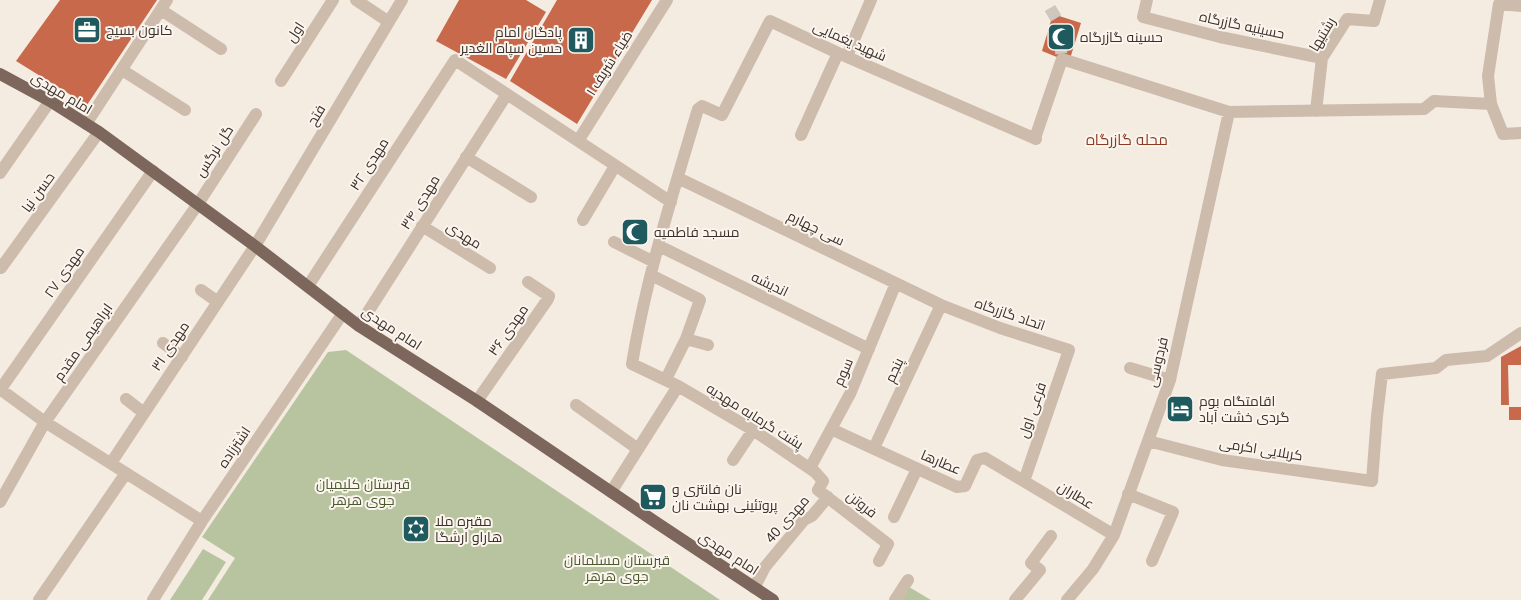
<svg xmlns="http://www.w3.org/2000/svg" width="1521" height="600" viewBox="0 0 1521 600" font-family="Arial,Cairo,sans-serif">
<style>
.green{fill:#b8c4a0}
.building{fill:#c8694b}
.lines{fill:none;stroke-linecap:round;stroke-linejoin:round}
.minor-tunnel{stroke:#cfc6bd;stroke-width:12;stroke-dasharray:12 6;stroke-linecap:butt}
.minor{stroke:#cdbbac;stroke-width:12}
.major{stroke:#7d675c;stroke-width:12}
.labels{text-anchor:middle;stroke-width:4;stroke-linejoin:round;paint-order:stroke}
.street-label{font-size:14px;fill:#3b302b;stroke:#fbf5ee}
.poi-label{font-size:14px;fill:#3b302b;stroke:#fbf5ee;text-anchor:start}
.park-label{font-size:14px;fill:#4a5a2e;stroke:#fbf5ee}
.neighbourhood-label{font-size:15px;fill:#8c3b22;stroke:#fbf5ee}
</style>
<rect width="100%" height="100%" fill="#f4ebe1"/>
<path class="green" d="M346 350 720 600H208L235 558 202 537 328 352Z
M203 549 226 562 202 600H170Z
M909 587 931 600H899Z"/>
<path class="building" d="M60 0H157L87 105 16 61Z
M459 0H526L546 12 506 79 436 41Z
M557 0H652L577 124 510 81Z
M1053 14 1081 23 1069 62 1042 51Z
M1521 346V365H1508L1509 405H1501V357Z
M1509 407H1521V420H1509Z"/>
<g class="lines">
<path class="minor-tunnel" d="M1050 8 1057 20 1062 59"/>
<path class="minor" d="M356 0 389 22
M1147 0 1143 17 1220 37 1322 58
M1521 6 1499 4 1488 76 1491 104 1503 134 1521 133
M161 10 221 49
M847 56 871 0
M122 70 185 110
M281 81 333 0
M1316 111 1322 58 1347 19 1374 21 1380 0
M86 124 167 0
M801 135 838 53
M1035 138 1062 59 1229 112 1424 109 1434 101 1491 104
M578 141 667 0
M466 157 531 197
M0 173 50 101
M678 178 941 305 1000 328 1069 350 1024 481
M583 220 615 166
M422 226 490 268
M614 242 654 262
M659 246 869 349
M1 268 99 132
M651 275 699 299 700 300 686 339 666 379
M308 286 455 60 671 202
M201 290 218 302
M359 326 507 94
M686 339 708 345
M163 343 182 357
M1130 368 1170 380
M678 386 753 430 815 472 823 481 818 490 888 544 879 561
M0 389 45 422 202 521
M0 390 153 171
M126 399 144 413
M477 401 548 299 549 296 528 282
M576 405 638 449
M831 429 957 487 965 486 977 460 985 458 1114 535
M1148 441 1222 460 1372 481 1377 416 1382 374 1436 368 1446 360 1487 356 1521 333
M874 448 941 305
M733 460 753 430
M111 463 255 246 402 0
M810 468 850 394 896 283
M611 492 678 386 632 364C646 278 673 193 698 109L702 106 722 115 770 21 838 53 1036 139
M1128 494 1173 512 1152 561
M0 502 45 422 198 204 256 114
M894 517 917 469
M754 588 765 567 804 520 812 516 828 497
M39 600 126 473
M153 600 202 521 343 313
M895 600 908 580
M1015 600 1040 570 1031 563 1051 536
M1067 600 1093 569 1114 535 1170 380 1229 112"/>
<path class="major" d="M0 74 50 101 99 132 255 246 359 326 477 401 654 521 773 600"/>
</g>
<defs>
<g id="office-square" transform="scale(1.4375)"><rect x="-9" y="-9" width="18" height="18" rx="4" fill="#1f5a5e" stroke="#fbf5ee"/><path d="M-6-3h4V-5.5h4V-3h4V5H-6ZM-1-4.5V-3h2v-1.5ZM-6 0V1H6V0Z" fill="#fff"/></g>
<g id="mosque-square" transform="scale(1.4375)"><rect x="-9" y="-9" width="18" height="18" rx="4" fill="#1f5a5e" stroke="#fbf5ee"/><path d="M3.5-4.9A6 6 0 1 0 3.5 4.9A5 5 0 1 1 3.5-4.9Z" fill="#fff"/></g>
<g id="building-square" transform="scale(1.4375)"><rect x="-9" y="-9" width="18" height="18" rx="4" fill="#1f5a5e" stroke="#fbf5ee"/><path d="M-4-6H4V6H1V3H-1V6H-4ZM-2.5-4.3h1.7v1.8h-1.7ZM.8-4.3h1.7v1.8H.8ZM-2.5-1h1.7V.8h-1.7ZM.8-1h1.7V.8H.8Z" fill="#fff"/></g>
<g id="hotel-square" transform="scale(1.4375)"><rect x="-9" y="-9" width="18" height="18" rx="4" fill="#1f5a5e" stroke="#fbf5ee"/><path d="M-6-4.5h1.5V1H6V5H4.5V3h-9V5H-6ZM-4 0a1.8 1.8 0 1 1 3.6 0ZM.5 0V-2.5h3Q6-2.5 6 0Z" fill="#fff"/></g>
<g id="supermarket-square" transform="scale(1.4375)"><rect x="-9" y="-9" width="18" height="18" rx="4" fill="#1f5a5e" stroke="#fbf5ee"/><path d="M-6-5.5h2.5l.6 2H6L4.5 2H-2.5L-4.4-4H-6ZM-1.5 3.2a1.3 1.3 0 1 0 .1 0ZM3 3.2a1.3 1.3 0 1 0 .1 0Z" fill="#fff"/></g>
<g id="synagogue-square" transform="scale(1.4375)"><rect x="-9" y="-9" width="18" height="18" rx="4" fill="#1f5a5e" stroke="#fbf5ee"/><path d="M0-6.5L5.6 3.2H-5.6ZM0 6.5L5.6-3.2H-5.6Z" fill="#fff"/></g>
</defs>
<g fill-rule="evenodd">
<use href="#office-square" x="87" y="30"/>
<use href="#mosque-square" x="1061" y="37"/>
<use href="#building-square" x="581" y="40"/>
<use href="#mosque-square" x="635" y="232"/>
<use href="#hotel-square" x="1180" y="409"/>
<use href="#supermarket-square" x="653" y="497"/>
<use href="#synagogue-square" x="416" y="529"/>
</g>
<g class="labels">
<g class="street-label">
<text transform="translate(1242 25) rotate(12)" y="5">حسینیه گازرگاه</text>
<text transform="translate(295 32) rotate(-57)" y="5">اول</text>
<text transform="translate(1322 34) rotate(-59)" y="5">رشتیها</text>
<text transform="translate(850 41) rotate(24)" y="5">شهید یغمایی</text>
<text transform="translate(609 63) rotate(-58)" y="5">ضیاء شریف ۱</text>
<text transform="translate(62 93) rotate(31)" y="5">امام مهدی</text>
<text transform="translate(316 115) rotate(-59)" y="5">فتح</text>
<text transform="translate(214 151) rotate(-57)" y="5">گل نرگس</text>
<text transform="translate(369 164) rotate(-57)" y="5">مهدی ۳۲</text>
<text transform="translate(38 192) rotate(-54)" y="5">حسن نیا</text>
<text transform="translate(420 202) rotate(-58)" y="5">مهدی ۳۴</text>
<text transform="translate(816 228) rotate(26)" y="5">سی چهارم</text>
<text transform="translate(464 235) rotate(32)" y="5">مهدی</text>
<text transform="translate(64 272) rotate(-55)" y="5">مهدی ۲۷</text>
<text transform="translate(770 284) rotate(26)" y="5">اندیشه</text>
<text transform="translate(1010 314) rotate(19)" y="5">اتحاد گازرگاه</text>
<text transform="translate(392 328) rotate(33)" y="5">امام مهدی</text>
<text transform="translate(508 330) rotate(-55)" y="5">مهدی ۳۶</text>
<text transform="translate(83 342) rotate(-55)" y="5">ابراهیمی مقدم</text>
<text transform="translate(170 346) rotate(-56)" y="5">مهدی ۳۱</text>
<text transform="translate(1157 362) rotate(-76)" y="5">فردوسی</text>
<text transform="translate(894 370) rotate(-65)" y="5">پنجم</text>
<text transform="translate(843 372) rotate(-67)" y="5">سوم</text>
<text transform="translate(1032 410) rotate(-71)" y="5">فرعی اول</text>
<text transform="translate(755 416) rotate(32)" y="5">پشت گرمابه مهدیه</text>
<text transform="translate(234 447) rotate(-56)" y="5">اشترزاده</text>
<text transform="translate(1261 449) rotate(9)" y="5">کربلایی اکرمی</text>
<text transform="translate(941 462) rotate(23)" y="5">عطارها</text>
<text transform="translate(1076 495) rotate(31)" y="5">عطاران</text>
<text transform="translate(862 504) rotate(38)" y="5">فروتن</text>
<text transform="translate(787 519) rotate(-48)" y="5">مهدی 40</text>
<text transform="translate(729 553) rotate(33)" y="5">امام مهدی</text>
</g>
<g class="poi-label">
<text x="106" y="35">کانون بسیج</text>
<text x="562" y="37" text-anchor="end">پادگان امام<tspan x="562" dy="16">حسین سپاه الغدیر</tspan></text>
<text x="1080" y="42">حسینه گازرگاه</text>
<text x="654" y="237">مسجد فاطمیه</text>
<text x="1199" y="406">اقامتگاه بوم<tspan x="1199" dy="16">گردی خشت آباد</tspan></text>
<text x="672" y="494">نان فانتزی و<tspan x="672" dy="16">پروتئینی بهشت نان</tspan></text>
<text x="435" y="526">مقبره ملا<tspan x="435" dy="16">هاراو ارشگا</tspan></text>
</g>
<g class="park-label">
<text x="363" y="489">قبرستان کلیمیان<tspan x="363" dy="16">جوی هرهر</tspan></text>
<text x="617" y="565">قبرستان مسلمانان<tspan x="617" dy="16">جوی هرهر</tspan></text>
</g>
<g class="neighbourhood-label">
<text x="1127" y="145">محله گازرگاه</text>
</g>
</g>
</svg>
